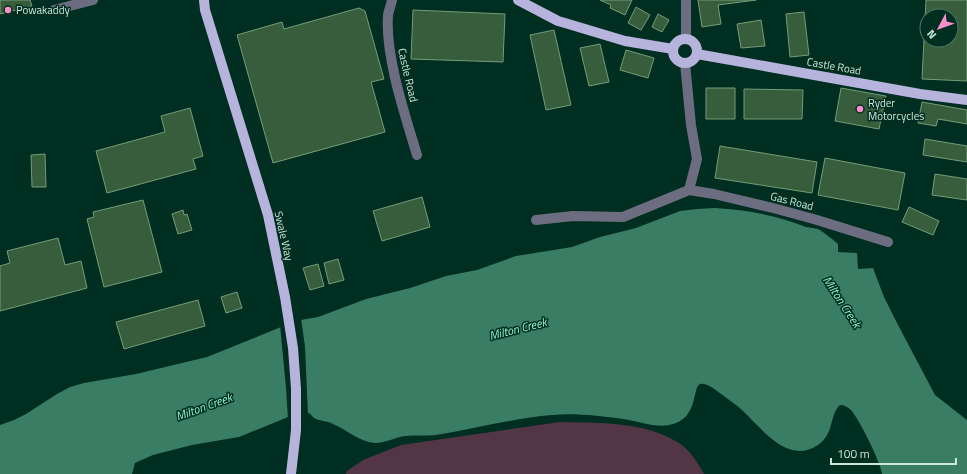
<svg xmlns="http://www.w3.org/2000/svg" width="967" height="474" viewBox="0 0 967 474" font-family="'Titillium Web',sans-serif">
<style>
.green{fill:#533645}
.water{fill:#397d64}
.pier{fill:#002e20}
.building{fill:#375d3c;stroke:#759d79;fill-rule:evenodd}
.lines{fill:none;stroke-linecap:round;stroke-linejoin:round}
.minor{stroke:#6d6d81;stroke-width:10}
.major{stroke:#b6b4dd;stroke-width:10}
.poi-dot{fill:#f98fc9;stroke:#002e20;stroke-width:1.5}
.labels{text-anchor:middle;stroke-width:3;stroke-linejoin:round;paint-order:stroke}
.poi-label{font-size:11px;fill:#cae7da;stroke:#002e20;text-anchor:start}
.street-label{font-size:11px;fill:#cae7da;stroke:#002e20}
.water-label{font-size:12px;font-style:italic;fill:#90f4cd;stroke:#002e20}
</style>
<rect width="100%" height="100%" fill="#002e20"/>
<path class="green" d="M560 422C599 423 644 421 679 443 690 450 698 463 704 474H346L347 471 363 460 401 445Z"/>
<path class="water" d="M715 208C747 210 776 215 806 227 810 228 815 228 818 229 825 233 832 239 838 244V252L857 253 858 269 873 268 884 297 897 323 935 395 967 420V474H882C881 463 859 419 851 410 848 407 844 405 840 405 829 415 835 433 818 445 788 465 763 430 744 412 736 404 726 398 717 391 713 388 706 383 700 384 692 387 699 420 669 425 655 428 638 421 623 419 601 416 575 413 552 415 513 418 475 429 436 435 426 436 416 435 406 436 395 437 386 443 375 443 360 442 347 430 333 424 328 421 321 421 316 419 313 418 311 414 309 413L288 417 239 437 192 445 153 455 135 463 132 474H0V425L14 420 26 414 57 394 70 387 84 383 136 374 207 357 281 327 301 320 318 317 366 299 410 288 446 276 477 270 516 256 572 247 600 237 636 228 680 211 697 209Z"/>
<path class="pier" d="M301 318 305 347 308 415 288 419 286 388 280 325Z"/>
<path class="building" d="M0 0H30L32 6 0 14Z
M600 0H632L625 15 610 8 611 5Z
M698 0H756L718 5 721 24 702 27Z
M926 0H967V81L922 79ZM927 16H951V40H927Z
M636 7 650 15 641 30 628 23Z
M359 8 365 11 384 79 371 82 385 132 273 163 237 35 282 22 284 29Z
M413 10 505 14 503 62 411 59Z
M804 12 809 55 790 57 786 14Z
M658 14 669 20 662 32 652 27Z
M761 20 765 46 741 48 737 24Z
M554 30 571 105 546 110 530 35Z
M600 44 609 82 589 86 580 48Z
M626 50 654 58 648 78 620 70Z
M706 88H735V119H706Z
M841 88 886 96 879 129 835 121Z
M744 89 803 90 802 119H744Z
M922 102 967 110V124L938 119 936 126 918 123Z
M190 108 203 156 193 159 196 169 107 193 96 151 165 132 161 116Z
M925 139 967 146V162L923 155Z
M720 146 817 162 812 193 715 178Z
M45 154 46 187H32L31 155Z
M825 158 905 173 898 210 818 195Z
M935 174 967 179V200L932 195Z
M422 197 430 227 382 241 373 211Z
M143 200 162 272 104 287 87 219 94 217 93 212Z
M909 207 939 221 933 235 902 222Z
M183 210 184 215 187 214 192 230 178 234 172 214Z
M58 238 65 265 81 261 87 288 0 311V266L10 263 7 251Z
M338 259 344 280 329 284 324 263Z
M318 264 324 286 310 290 303 268Z
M237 292 242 308 226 313 221 297Z
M198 300 205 326 124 349 116 322Z"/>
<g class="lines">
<path class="minor" d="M392 0C391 5 389 10 388 15 385 56 405 115 417 155
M54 10 93 0
M686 39V0
M685 63 691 125 697 159 689 190
M536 220 573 216 623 217 689 190 714 194 777 209 817 220 888 242"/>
<path class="major" d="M204 0 205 10 268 215 285 297 293 348 296 389V430L291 474
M518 0 558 21 565 23 625 41 673 49
M673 51a12 12 0 1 1 24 0a12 12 0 1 1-24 0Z
M697 54 920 94 967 100"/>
</g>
<g class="poi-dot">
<circle cx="8" cy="10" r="4"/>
<circle cx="860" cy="109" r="4"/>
</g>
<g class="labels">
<g class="poi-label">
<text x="16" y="14">Powakaddy</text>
<text x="868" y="107">Ryder<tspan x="868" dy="13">Motorcycles</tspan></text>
</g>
<g class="street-label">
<text transform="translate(834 66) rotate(10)" y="4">Castle Road</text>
<text transform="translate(408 75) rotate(77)" y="4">Castle Road</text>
<text transform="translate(792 201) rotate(14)" y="4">Gas Road</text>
<text transform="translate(284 236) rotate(77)" y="4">Swale Way</text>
</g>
<g class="water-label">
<text transform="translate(842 302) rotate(57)" y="4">Milton Creek</text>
<text transform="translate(518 329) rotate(-14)" y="4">Milton Creek</text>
<text transform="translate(204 407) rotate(-20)" y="4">Milton Creek</text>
</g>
</g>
<g transform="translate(939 28) rotate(229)"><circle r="19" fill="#002e20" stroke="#51786a"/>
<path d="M0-3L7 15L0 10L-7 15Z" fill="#f98fc9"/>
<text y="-6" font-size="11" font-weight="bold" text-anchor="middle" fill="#cae7da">N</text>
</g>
<path d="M831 458v6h125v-6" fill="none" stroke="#cae7da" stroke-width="2"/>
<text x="837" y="458" font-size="12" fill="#cae7da" stroke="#002e20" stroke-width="3" paint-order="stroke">100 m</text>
</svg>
